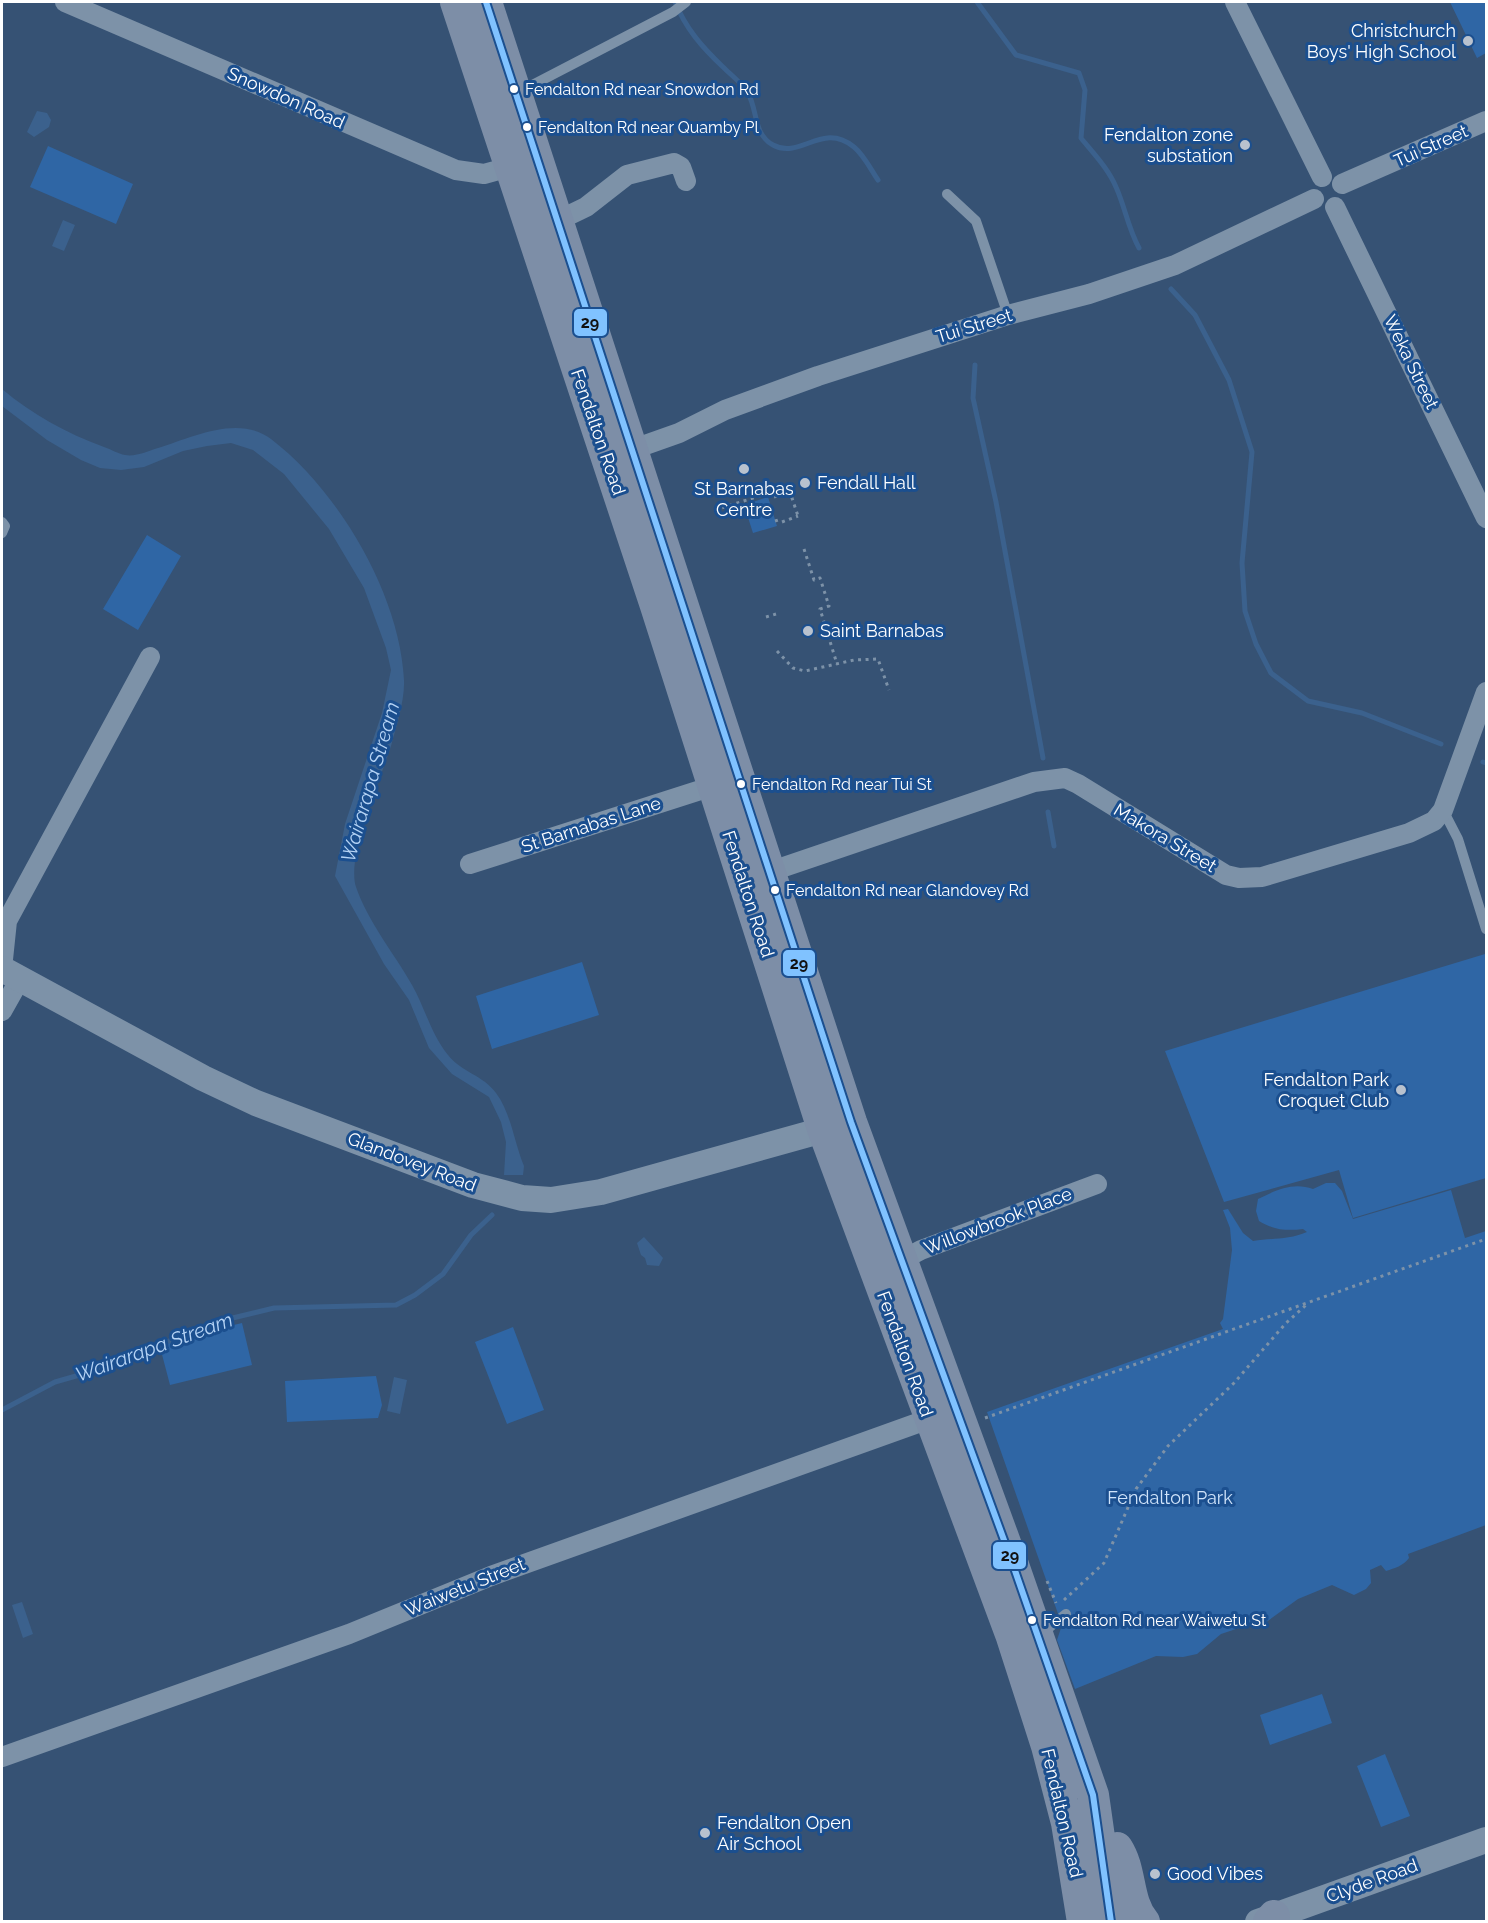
<svg xmlns="http://www.w3.org/2000/svg" width="1488" height="1923" viewBox="0 0 1488 1923" font-family="Raleway,sans-serif">
<style>
.green{fill:#2f66a5}
.water{fill:#3b618d}
.lines{fill:none;stroke-linecap:round;stroke-linejoin:round}
.stream{stroke:#3b618d;stroke-width:5}
.path{stroke:#7d92a8;stroke-width:3;stroke-dasharray:3 4.5;stroke-linecap:butt}
.service{stroke:#7d92a8;stroke-width:10}
.minor{stroke:#7d92a8;stroke-width:20}
.tertiary{stroke:#7d92a8;stroke-width:26}
.primary{stroke:#7d8ea7;stroke-width:32}
.bus-1-casing{stroke:#1b4f8f;stroke-width:10}
.bus-1{stroke:#80c2ff;stroke-width:6}
.poi-dot{fill:#b9c2ce;stroke:#1b4f8f;stroke-width:2}
.bus-dot{fill:#fff;stroke:#1b4f8f;stroke-width:2}
.labels{text-anchor:middle;stroke-width:6;stroke-linejoin:round;paint-order:stroke}
.bus-label{font-size:16px;fill:#fff;stroke:#1b4f8f;text-anchor:start}
.poi-label{font-size:18px;fill:#fff;stroke:#1b4f8f;text-anchor:start}
.street-label{font-size:18px;fill:#fff;stroke:#1b4f8f}
.park-label{font-size:18px;fill:#cfe3fa;stroke:#1b4f8f}
.water-label{font-size:20px;font-style:italic;fill:#b5d3f5;stroke:#1b4f8f}
.line-badge{stroke:#1b4f8f;stroke-width:2}
.pale-badge-label{font-size:16px;text-anchor:middle;font-weight:bold;fill:#111}
</style>
<rect width="100%" height="100%" fill="#365274"/>
<path class="green" d="M1450 2H1486V53L1477 58Z
M48 146 133 184 116 224 30 187Z
M768 497 777 526 753 533 744 505Z
M147 535 181 556 138 630 103 609Z
M1485 954 1486 1178 1353 1218 1339 1170 1224 1202 1165 1051Z
M582 962 599 1015 492 1049 476 996Z
M1326 1183H1335L1342 1191 1353 1219 1451 1190 1465 1238 1486 1231V1525L1408 1554 1409 1558C1403 1566 1395 1568 1386 1571L1381 1565 1370 1570 1371 1583 1366 1589 1354 1595 1332 1585 1298 1599 1265 1623H1254L1221 1634 1197 1654 1183 1657 1156 1656 1075 1689 1057 1640 1062 1625 987 1412 1223 1329 1220 1323 1223 1319 1232 1250 1230 1228 1223 1210 1228 1209 1243 1233 1253 1241C1272 1238 1289 1240 1307 1232L1303 1229C1286 1231 1274 1230 1259 1221L1256 1211 1258 1199C1276 1190 1293 1182 1313 1189Z
M242 1323 252 1365 170 1385 159 1343Z
M513 1327 544 1410 507 1424 475 1342Z
M376 1376 382 1405 378 1418 287 1422 285 1381Z
M1322 1694 1332 1723 1270 1745 1260 1715Z
M1385 1754 1410 1816 1381 1827 1357 1766Z"/>
<path class="water" d="M37 111 47 113 51 120 49 127 34 137 27 132Z
M63 220 75 225 64 251 52 246Z
M2 389C33 415 66 433 104 447 111 449 118 454 125 455 136 457 148 451 158 448 191 438 238 414 271 439 339 491 400 595 404 680 405 700 396 727 391 746 381 778 346 857 356 887 368 922 394 953 412 985 425 1008 431 1034 448 1055 461 1072 483 1075 496 1093 511 1113 514 1142 524 1166L523 1175H504L506 1142 501 1122 489 1097 452 1074 429 1048 409 1000 384 964 335 876 345 824 382 713 391 670 386 648 364 588 329 529 284 474 253 450 231 443 207 446 183 451 144 467 121 470 100 468 81 460 47 440 2 406Z
M644 1237 663 1258 659 1266 647 1265 645 1258 641 1255 637 1243Z
M394 1377 407 1380 400 1414 387 1411Z
M22 1602 33 1634 23 1638 12 1605Z"/>
<g class="lines">
<path class="stream" d="M675 2C686 29 702 47 723 67 731 75 743 84 748 93 758 111 753 134 773 145 801 160 822 121 854 147 864 155 871 170 878 180
M977 2 1016 55 1079 73 1085 90 1081 138C1093 153 1108 168 1116 187 1125 207 1128 228 1139 248
M1171 289 1195 315 1229 380 1252 452 1242 563 1245 611 1256 644 1271 673 1308 701 1362 713 1441 744
M975 365 973 398 996 502 1043 758
M1483 762 1486 763
M1048 812 1054 846
M2 1410 55 1382 97 1370 216 1322 274 1308 396 1305 415 1295 443 1274 471 1235 492 1215"/>
<path class="path" d="M774 497 790 492 798 516 800 515
M715 510 772 492
M775 521 781 519
M782 522 798 516
M804 549 814 580 820 578 829 606 820 609 837 664
M766 617 776 614
M777 651 793 668 805 671 854 660 878 659 889 690
M985 1418 1486 1239
M1047 1581 1056 1603
M1064 1600 1104 1563 1136 1489 1168 1446 1234 1383 1286 1323 1306 1305"/>
<path class="service" d="M519 92 673 12 686 2
M947 194 976 221 1008 315
M2 522 5 526 2 533
M1443 810 1458 839 1486 929
M1041 1634 1066 1614"/>
<path class="minor" d="M65 2 456 170 484 174 510 167
M1235 2 1322 177
M1342 184 1486 121
M1335 207 1486 518
M557 221 586 207 627 175 674 163 681 167 686 181
M631 450 679 433 725 410 818 376 1008 315 1089 294 1175 265 1314 199
M470 864 713 786
M769 872 1034 782 1065 778 1078 784 1226 875 1239 878 1262 877 1409 833 1434 821 1443 810 1486 692
M2 969 7 921 150 657
M2 1011 20 979
M900 1261 921 1250 1097 1184
M2 1757 349 1634 491 1576 929 1419"/>
<path class="tertiary" d="M2 969 203 1078 256 1103 473 1185 522 1198 551 1200 601 1192 841 1125
M1258 1922 1486 1840"/>
<path class="primary" d="M456 2 656 606 823 1129 1012 1637 1047 1746 1067 1823 1083 1922
M486 2 851 1122 1012 1562 1093 1795 1111 1922
M1117 1848C1132 1871 1126 1900 1144 1922
M1269 1922 1274 1916"/>
<g class="bus-1-casing">
<path id="bus-1" d="M486 2 851 1122 1012 1562 1093 1795 1111 1922"/>
</g>
<use href="#bus-1" class="bus-1"/>
</g>
<g class="poi-dot">
<circle cx="1468" cy="41" r="6"/>
<circle cx="1245" cy="145" r="6"/>
<circle cx="744" cy="469" r="6"/>
<circle cx="805" cy="483" r="6"/>
<circle cx="808" cy="631" r="6"/>
<circle cx="1401" cy="1090" r="6"/>
<circle cx="705" cy="1833" r="6"/>
<circle cx="1155" cy="1874" r="6"/>
</g>
<g class="bus-dot">
<circle cx="514" cy="89" r="5"/>
<circle cx="527" cy="127" r="5"/>
<circle cx="741" cy="784" r="5"/>
<circle cx="775" cy="890" r="5"/>
<circle cx="1032" cy="1620" r="5"/>
</g>
<g class="labels">
<g class="bus-label">
<text x="525" y="95">Fendalton Rd near Snowdon Rd</text>
<text x="538" y="133">Fendalton Rd near Quamby Pl</text>
<text x="752" y="790">Fendalton Rd near Tui St</text>
<text x="786" y="896">Fendalton Rd near Glandovey Rd</text>
<text x="1043" y="1626">Fendalton Rd near Waiwetu St</text>
</g>
<g class="poi-label">
<text x="1456" y="37" text-anchor="end">Christchurch<tspan x="1456" dy="21">Boys' High School</tspan></text>
<text x="1233" y="141" text-anchor="end">Fendalton zone<tspan x="1233" dy="21">substation</tspan></text>
<text x="817" y="489">Fendall Hall</text>
<text x="744" y="495" text-anchor="middle">St Barnabas<tspan x="744" dy="21">Centre</tspan></text>
<text x="820" y="637">Saint Barnabas</text>
<text x="1389" y="1086" text-anchor="end">Fendalton Park<tspan x="1389" dy="21">Croquet Club</tspan></text>
<text x="717" y="1829">Fendalton Open<tspan x="717" dy="21">Air School</tspan></text>
<text x="1167" y="1880">Good Vibes</text>
</g>
<g class="street-label">
<text transform="translate(286 98) rotate(24)" y="6">Snowdon Road</text>
<text transform="translate(1431 146) rotate(-24)" y="6">Tui Street</text>
<text transform="translate(974 326) rotate(-17)" y="6">Tui Street</text>
<text transform="translate(1411 362) rotate(64)" y="6">Weka Street</text>
<text transform="translate(598 432) rotate(71)" y="6">Fendalton Road</text>
<text transform="translate(591 825) rotate(-18)" y="6">St Barnabas Lane</text>
<text transform="translate(1165 838) rotate(31)" y="6">Makora Street</text>
<text transform="translate(748 894) rotate(72)" y="6">Fendalton Road</text>
<text transform="translate(412 1162) rotate(21)" y="6">Glandovey Road</text>
<text transform="translate(998 1221) rotate(-21)" y="6">Willowbrook Place</text>
<text transform="translate(905 1354) rotate(70)" y="6">Fendalton Road</text>
<text transform="translate(465 1587) rotate(-22)" y="6">Waiwetu Street</text>
<text transform="translate(1062 1813) rotate(77)" y="6">Fendalton Road</text>
<text transform="translate(1372 1881) rotate(-20)" y="6">Clyde Road</text>
</g>
<g class="park-label">
<text x="1170" y="1504">Fendalton Park</text>
</g>
<g class="water-label">
<text transform="translate(370 782) rotate(-74)" y="7">Wairarapa Stream</text>
<text transform="translate(154 1347) rotate(-20)" y="7">Wairarapa Stream</text>
</g>
</g>
<g class="line-badge">
<rect x="573" y="308" width="35" height="29" rx="6" fill="#80c2ff"/>
<rect x="782" y="949" width="34" height="28" rx="6" fill="#80c2ff"/>
<rect x="992" y="1541" width="35" height="29" rx="6" fill="#80c2ff"/>
</g>
<g class="pale-badge-label">
<text x="590" y="328">29</text>
<text x="799" y="969">29</text>
<text x="1010" y="1561">29</text>
</g>
<rect width="1488" height="1923" fill="none" stroke="#ffffff" stroke-width="6"/>
</svg>
